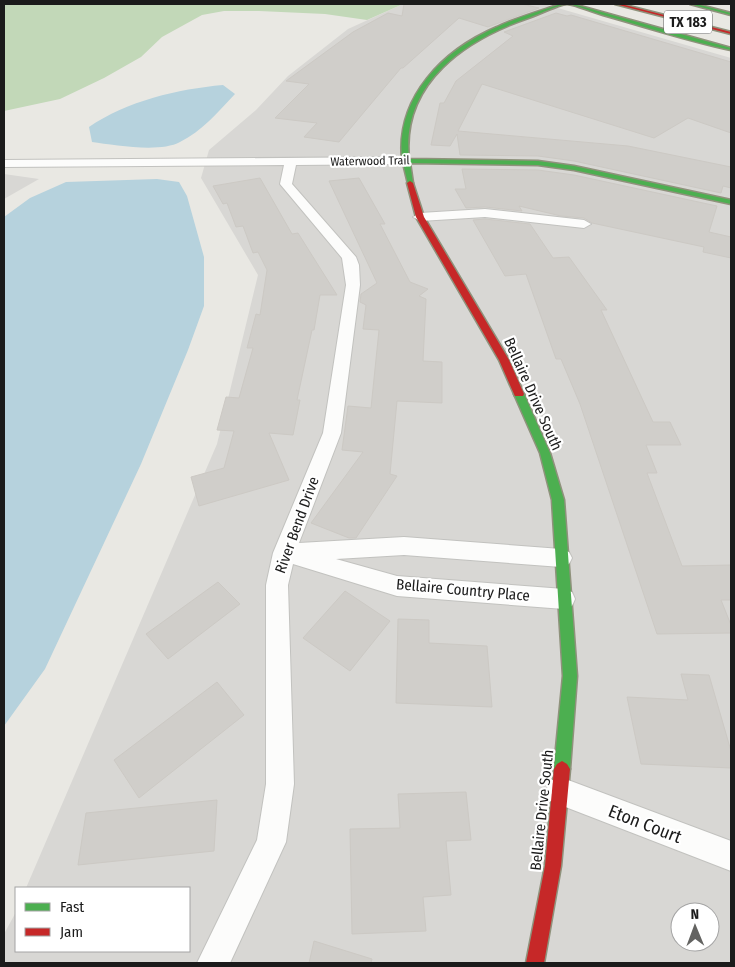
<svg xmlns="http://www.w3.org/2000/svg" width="735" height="967" viewBox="0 0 735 967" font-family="'Fira Sans Condensed',sans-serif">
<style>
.residential{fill:#d8d7d4;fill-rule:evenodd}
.forest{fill:#c2d8b8}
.water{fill:#b6d2dd}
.building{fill:#d0ceca;stroke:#ccc9c4}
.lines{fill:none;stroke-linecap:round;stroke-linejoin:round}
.street-casing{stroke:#c2c2bf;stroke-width:2}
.fast-casing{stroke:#8f927c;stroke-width:3}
.jam-casing{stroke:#8f927c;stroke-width:3}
.street{fill:#fcfcfb;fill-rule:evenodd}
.fast{fill:#4caf50;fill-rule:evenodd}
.jam{fill:#c62828;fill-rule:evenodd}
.labels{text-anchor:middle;stroke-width:4.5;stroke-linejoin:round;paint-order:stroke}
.far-street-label{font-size:12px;fill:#1b1b1b;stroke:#fff}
.shield{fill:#fff;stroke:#5f5f5f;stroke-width:1}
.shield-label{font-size:14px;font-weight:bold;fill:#1b1b1b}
.street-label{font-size:15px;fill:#1b1b1b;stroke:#fff}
.near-street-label{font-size:18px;fill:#1b1b1b;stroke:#fff}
</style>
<rect width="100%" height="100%" fill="#e9e8e3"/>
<path class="residential" d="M403 4H544L731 58V963H4V934L16 912V951H189V888H26L217 444 258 275 201 178 209 150 256 110 288 76 348 29ZM680 912H710V942H680Z
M4 174 39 179 4 199Z"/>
<path class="forest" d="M4 4H403L367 20 325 14 259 11H224L202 15 162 37 141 57 104 78 60 99 4 111Z"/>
<path class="water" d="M223 85 235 94C218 112 202 131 180 142 160 153 114 145 92 142L89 127C127 101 178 89 223 85Z
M157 179 179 182 187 196 204 257V306L188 350 141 464 45 669 4 726V217L30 198 66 182Z"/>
<path class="building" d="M404 4H522L539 8 488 27 459 18 403 68H401L339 142 304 137 317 123 275 118 309 84 286 81 353 32 388 13 402 16Z
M556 13 567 16 571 15 731 62V133L688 118 654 138 482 84 458 131 628 146 731 167V188L723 186 721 193 574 161 538 156 460 155 457 134 450 146 431 145 440 103H444L456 81 513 36 504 32Z
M462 169 538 170 574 175 717 206 709 232 731 237V258L703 252 704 247 592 223 584 218 561 216 519 206 522 211 485 207 466 208 455 189H466Z
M260 178 292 234 298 233 337 295H320L314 330H312L297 400H300L293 435 269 433 289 480 199 506 191 477 224 468 234 431 217 430 226 397 239 398 253 348H247L256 314 260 315 267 270 258 252 253 253 243 226 236 227 227 203 223 204 213 186Z
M359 178 385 224H380L410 282 428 289 419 296 426 299 423 361 442 362V403L397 401 390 474 397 476 356 538H349L311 523 363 452 342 450 348 406 371 408 379 330 363 329 366 305 360 302 361 294 377 283 329 181Z
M485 219 530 224 553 258 569 257 607 310H601L653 422H670L681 445H646L657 473H647L682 566 731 565V600H721L731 625V633L657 634 580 404 561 359H556L526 274 505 276 473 220Z
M218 582 240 604 168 659 146 634Z
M345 591 390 621 350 671 303 638Z
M398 619 429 620V643L487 646 492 707 396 703Z
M681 674 709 675 731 751V768L641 764 627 697 688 700Z
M217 682 244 715 139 798 114 760Z
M466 792 471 840 446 841 451 895 423 897 426 931 352 934 350 829 400 828 398 794Z
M217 800 214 851 78 865 86 813Z
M314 941 372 959 371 963H309Z"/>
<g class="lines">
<g class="street-casing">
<path id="street" d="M404 157 408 158V164L296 165 292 184 356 257 359 265 360 285 341 433 299 543 404 537 561 549 569 552 572 558 569 564 561 567 404 555 336 559 397 576 564 589 572 592 575 599 572 606 564 609 397 596 293 564 288 585 294 784 286 842 230 963H197L257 840 266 784V585L273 553 323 433 346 285 342 258 280 184 284 165 4 167V160Z
M485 209 584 220 591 224 584 228 485 217 420 221 413 217 420 213Z
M560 777 731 841V871L550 801 546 791 550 781Z"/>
</g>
<g class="fast-casing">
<path id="fast" d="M561 4H573L731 48V50C688 41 646 27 603 15 596 13 573 4 567 4 561 4 539 14 531 17 466 39 401 82 409 159L538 161 574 166 731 200V204L574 170 538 165 410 163 413 183 408 184 403 163 401 161 402 159C396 97 443 50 497 27 518 17 540 11 561 4Z
M690 4H696L731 13V15Z
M519 391 524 394 550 453 564 500 577 676 570 769 567 774 562 777 557 774 554 769 563 676 552 500 540 453 514 394Z"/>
</g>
<g class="jam-casing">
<path id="jam" d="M615 4H621L731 32V34Z
M410 181 413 183 424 217 509 360 524 394 523 396H515L514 394 499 360 416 217 407 183Z
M562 761 567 764 570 769 561 866 544 963H526L545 866 554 769 557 764Z"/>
</g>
<use href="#street" class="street"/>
<use href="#fast" class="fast"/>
<use href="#jam" class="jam"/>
</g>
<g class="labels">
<g class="far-street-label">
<text transform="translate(370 161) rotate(-1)" y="4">Waterwood Trail</text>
</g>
<rect class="shield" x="664" y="10.5" width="48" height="23" rx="4"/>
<g class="shield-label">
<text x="688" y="27">TX 183</text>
</g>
<g class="street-label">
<text transform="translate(533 394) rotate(66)" y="5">Bellaire Drive South</text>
<text transform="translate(297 525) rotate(-70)" y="5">River Bend Drive</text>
<text transform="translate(463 590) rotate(5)" y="5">Bellaire Country Place</text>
<text transform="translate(542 810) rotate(-84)" y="5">Bellaire Drive South</text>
</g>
<g class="near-street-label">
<text transform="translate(645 824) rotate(21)" y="6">Eton Court</text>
</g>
</g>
<rect width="735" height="967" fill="none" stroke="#1b1b1b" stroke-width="10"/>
<rect x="15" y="887" width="175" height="65" fill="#ffffff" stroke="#a4a4a4"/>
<rect x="25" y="903" width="25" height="8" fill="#4caf50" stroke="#a4a4a4"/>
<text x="60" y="912" font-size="15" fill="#1b1b1b">Fast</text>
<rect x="25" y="928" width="25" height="8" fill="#c62828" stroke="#a4a4a4"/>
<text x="60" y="937" font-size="15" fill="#1b1b1b">Jam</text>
<g transform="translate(695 927) rotate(359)"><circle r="24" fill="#ffffff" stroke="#a4a4a4"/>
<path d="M0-4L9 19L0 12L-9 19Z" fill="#636361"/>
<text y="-8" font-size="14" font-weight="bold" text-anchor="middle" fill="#1b1b1b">N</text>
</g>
</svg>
